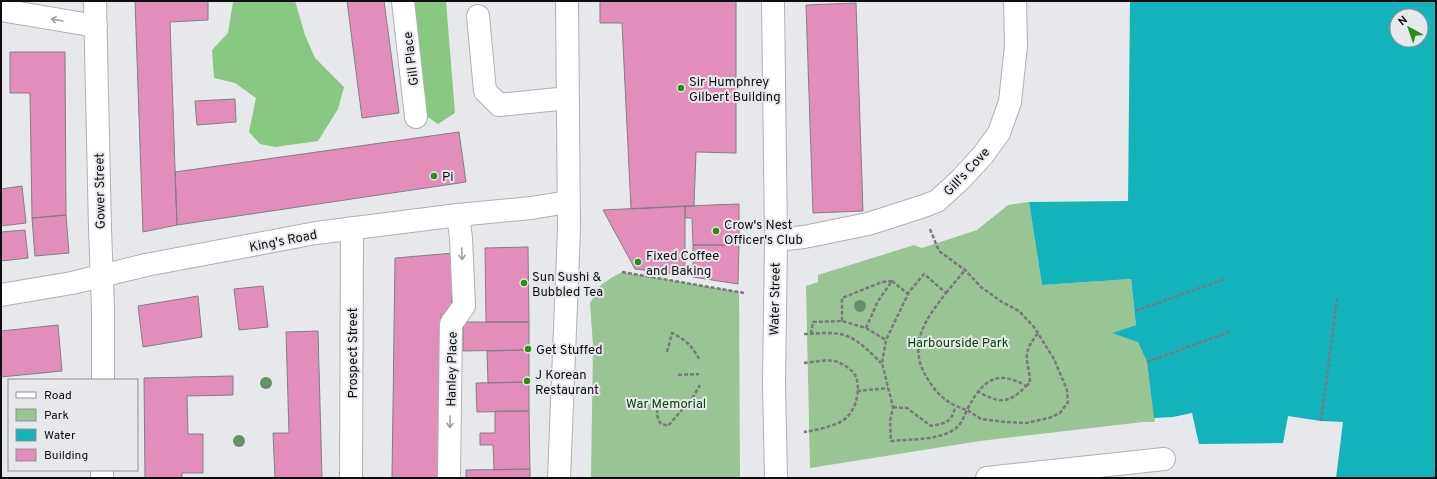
<svg xmlns="http://www.w3.org/2000/svg" width="1437" height="479" viewBox="0 0 1437 479" font-family="Overpass,sans-serif">
<style>
.green{fill:#99c494}
.forest{fill:#88c882}
.water{fill:#13b3bc;fill-rule:evenodd}
.building{fill:#e28dba;stroke:#827f80}
.lines{fill:none;stroke-linecap:round;stroke-linejoin:round}
.minor-casing{stroke:#afb0b3;stroke-width:24}
.path{stroke:#79797c;stroke-width:2.5;stroke-dasharray:4 2;stroke-linecap:butt}
.minor{stroke:#fff;stroke-width:22}
.tree{fill:#698f6a}
.oneway{stroke:#9f9f9f}
.poi-dot{fill:#259016;stroke:#e7e8eb;stroke-width:1.5}
.labels{text-anchor:middle;stroke-width:4;stroke-linejoin:round;paint-order:stroke}
.street-label{font-size:13px;fill:#0e0e10;stroke:#e7e8eb}
.poi-label{font-size:13px;fill:#0e0e10;stroke:#e7e8eb;text-anchor:start}
.park-label{font-size:13px;fill:#024700;stroke:#e7e8eb}
</style>
<rect width="100%" height="100%" fill="#e7e8eb"/>
<path class="green" d="M1029 202 1042 285 1131 279 1136 325 1113 333 1138 341 1147 362 1155 422H1143L980 441 810 468 806 286 818 282V275L914 245 922 248 977 230 1008 205Z
M622 272 739 292 740 478H591L593 346 590 303 601 285 611 278Z"/>
<path class="forest" d="M232 1H295L305 35 315 58 344 87 338 109 318 141 275 147 260 144 249 132 256 98 235 83 214 78 212 50 228 33 233 2Z
M413 1H446L455 113 438 124 426 116Z"/>
<path class="water" d="M1130 1H1436V478H1336L1343 422 1321 421 1288 416 1283 443 1199 444 1192 413 1173 417 1154 418 1147 362 1138 342 1112 333 1136 325 1131 279 1042 285 1029 202 1128 201ZM1397 16H1421V40H1397Z"/>
<path class="building" d="M135 1H208V20L170 22 177 225 143 232Z
M347 1H384L399 113 362 118Z
M600 1H736V153L696 152 694 206 631 209 622 23H600Z
M856 3 863 211 813 213 806 5Z
M10 52H65L66 215 32 218 30 93H10Z
M235 99 236 122 197 125 195 101Z
M459 132 466 182 177 225 175 172Z
M22 186 26 223 1 226V189Z
M739 204V245H693L692 218H685V206Z
M685 206V275L635 269 603 210Z
M66 215 69 253 35 256 32 218Z
M25 230 28 258 1 261V232Z
M693 245H739L738 284 693 277Z
M528 247 529 322H486L485 248Z
M454 253 451 314H441L440 478H392L395 258Z
M263 286 268 327 239 330 234 289Z
M198 296 202 337 143 347 138 306Z
M463 322H529V350L463 351Z
M58 325 62 371 1 377V331Z
M318 331 322 478H275L273 433H289L286 332Z
M529 350V382L488 383 487 351Z
M233 376V395L187 396 188 434H203V473H182V478H145L144 378Z
M529 382V411L477 412 476 383Z
M495 411H529L530 469 494 470 493 445H480V433H495Z
M530 469V478H466V470Z"/>
<g class="lines">
<g class="minor-casing">
<path id="minor" d="M95 1 100 229 103 309V380
M403 1 416 117
M773 1 776 240 774 384 776 478
M1 10 96 26
M478 16 485 91 499 105 568 98
M776 240 804 237 868 224 921 207 937 201 960 180 983 155 999 133 1010 102 1016 46 1015 1
M1 295 72 283 146 265 316 233 458 215 531 208 568 202
M102 478V470
M351 478 352 228
M449 478 451 324 464 306 461 238 458 215
M559 478 569 229 567 1
M987 478 1164 459"/>
</g>
<path class="path" d="M930 229 939 251 965 270 981 287 1002 302 1019 311 1034 327 1054 359 1067 390 1068 402 1060 413 1049 418 1026 423 1006 422 981 419 967 410C981 382 996 368 1026 386 1008 405 999 403 977 391
M622 272 744 293
M892 281 908 294
M946 293 965 270
M1135 311 1225 279
M866 328 886 340 882 363 893 407 890 421 891 441C910 439 947 441 960 424 963 420 964 415 967 410 950 405 938 396 929 381 906 347 924 321 946 293L924 274 909 292 886 340
M804 334C817 334 831 331 844 335 858 339 871 353 881 363
M811 334 813 322 842 321 866 328 878 301 892 281 882 282 842 298V321
M667 352 672 333C685 339 693 347 699 359
M1147 362 1232 331
M804 363C813 362 831 358 840 363 847 366 856 373 857 380 860 394 855 413 842 421 831 427 816 430 804 432
M678 375 699 374
M1026 386 1030 383C1029 359 1020 356 1038 333
M857 391 888 388
M658 403 657 415 660 423 668 426 693 397 700 385
M893 407 907 408 931 426C946 423 952 422 955 407
M1321 421 1337 299"/>
<use href="#minor" class="minor"/>
</g>
<g class="tree">
<circle cx="860" cy="306" r="6"/>
<circle cx="266" cy="383" r="6"/>
<circle cx="239" cy="441" r="6"/>
</g>
<defs><path id="oneway-shaft" d="M-6 0H5M1.5-3L5.5 0L1.5 3" fill="none" stroke-width="1.6" stroke-linecap="round" stroke-linejoin="round"/></defs>
<g class="oneway">
<use href="#oneway-shaft" transform="translate(57 20) rotate(-170)"/>
<use href="#oneway-shaft" transform="translate(462 254) rotate(87)"/>
<use href="#oneway-shaft" transform="translate(450 422) rotate(91)"/>
</g>
<g class="poi-dot">
<circle cx="681" cy="88" r="4"/>
<circle cx="434" cy="176" r="4"/>
<circle cx="716" cy="231" r="4"/>
<circle cx="638" cy="262" r="4"/>
<circle cx="524" cy="283" r="4"/>
<circle cx="528" cy="349" r="4"/>
<circle cx="527" cy="381" r="4"/>
</g>
<g class="labels">
<g class="street-label">
<text transform="translate(410 59) rotate(-97)" y="5">Gill Place</text>
<text transform="translate(966 171) rotate(-47)" y="5">Gill's Cove</text>
<text transform="translate(99 191) rotate(-91)" y="5">Gower Street</text>
<text transform="translate(283 240) rotate(-11)" y="5">King's Road</text>
<text transform="translate(774 299) rotate(-89)" y="5">Water Street</text>
<text transform="translate(352 353) rotate(-90)" y="5">Prospect Street</text>
<text transform="translate(451 369) rotate(-89)" y="5">Hanley Place</text>
</g>
<g class="poi-label">
<text x="689" y="86">Sir Humphrey<tspan x="689" dy="15">Gilbert Building</tspan></text>
<text x="442" y="181">Pi</text>
<text x="724" y="229">Crow's Nest<tspan x="724" dy="15">Officer's Club</tspan></text>
<text x="646" y="260">Fixed Coffee<tspan x="646" dy="15">and Baking</tspan></text>
<text x="532" y="281">Sun Sushi &amp;<tspan x="532" dy="15">Bubbled Tea</tspan></text>
<text x="536" y="354">Get Stuffed</text>
<text x="535" y="379">J Korean<tspan x="535" dy="15">Restaurant</tspan></text>
</g>
<g class="park-label">
<text x="958" y="347">Harbourside Park</text>
<text x="666" y="408">War Memorial</text>
</g>
</g>
<rect width="1437" height="479" fill="none" stroke="#0e0e10" stroke-width="4"/>
<rect x="8" y="379" width="130" height="92" fill="#e7e8eb" stroke="#909193"/>
<rect x="16" y="392" width="20" height="6" fill="#ffffff" stroke="#909193"/>
<text x="44" y="399" font-size="12" fill="#0e0e10">Road</text>
<rect x="16" y="409" width="20" height="12" fill="#99c494" stroke="#909193"/>
<text x="44" y="419" font-size="12" fill="#0e0e10">Park</text>
<rect x="16" y="429" width="20" height="12" fill="#13b3bc" stroke="#909193"/>
<text x="44" y="439" font-size="12" fill="#0e0e10">Water</text>
<rect x="16" y="449" width="20" height="12" fill="#e28dba" stroke="#909193"/>
<text x="44" y="459" font-size="12" fill="#0e0e10">Building</text>
<g transform="translate(1409 28) rotate(320)"><circle r="19" fill="#e7e8eb" stroke="#909193"/>
<path d="M0-3L7 15L0 10L-7 15Z" fill="#259016"/>
<text y="-6" font-size="11" font-weight="bold" text-anchor="middle" fill="#0e0e10">N</text>
</g>
</svg>
